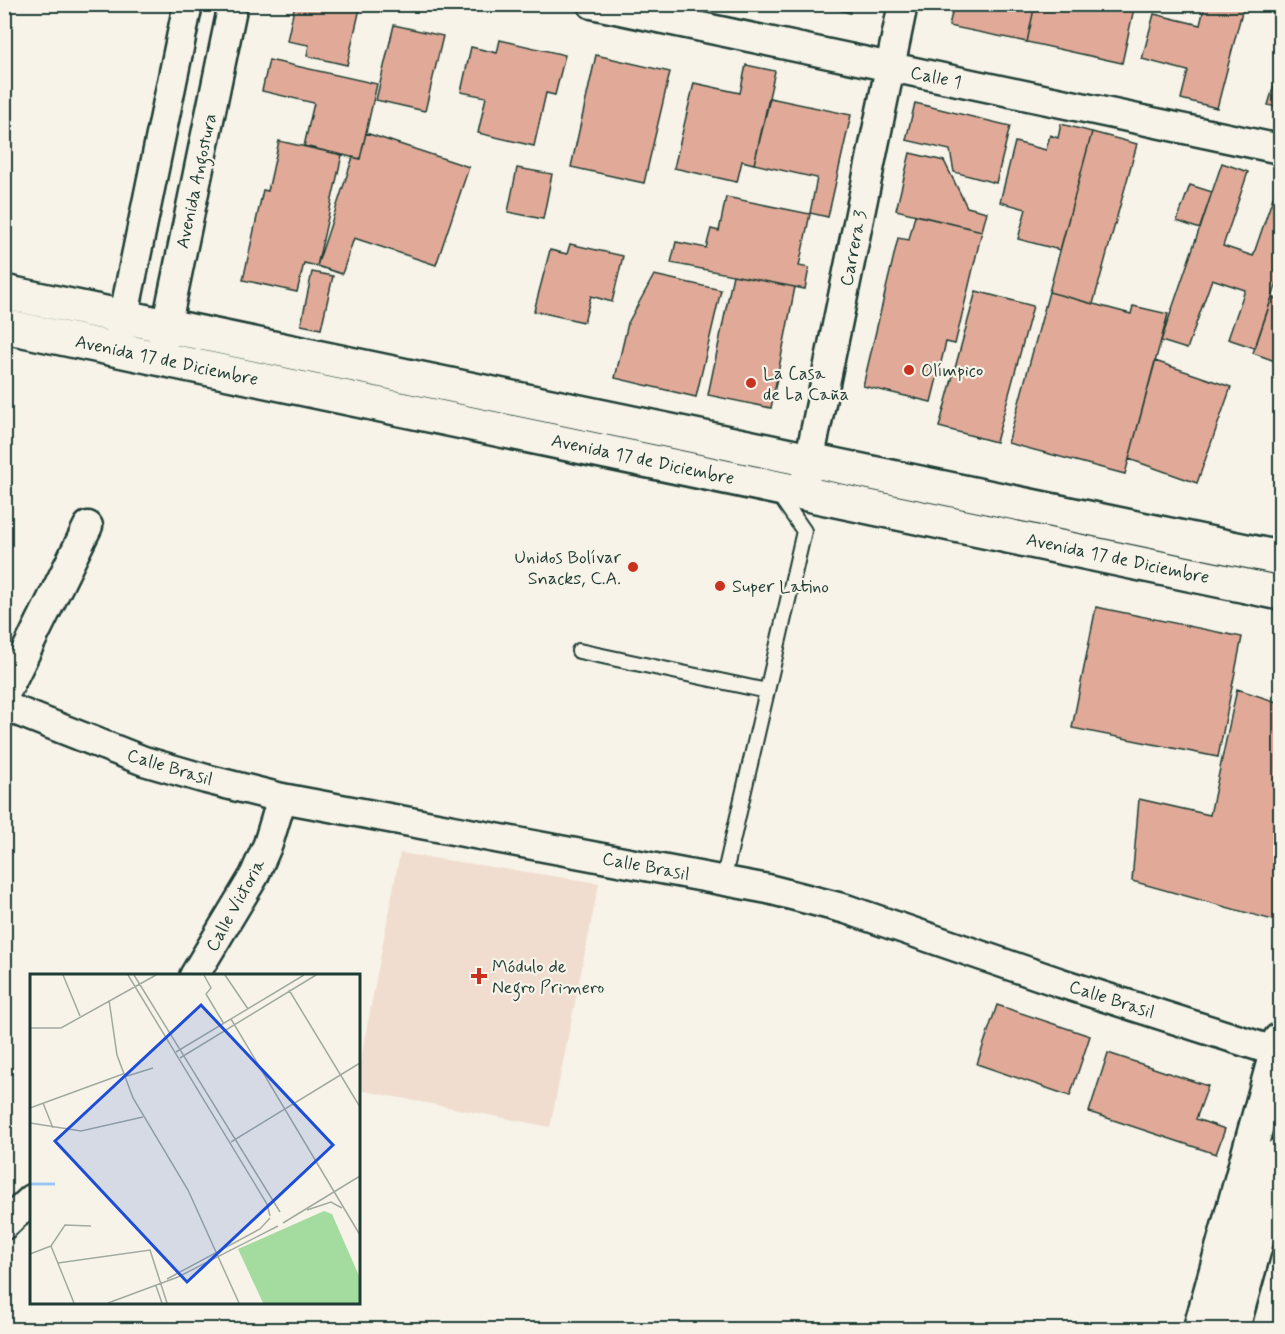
<svg xmlns="http://www.w3.org/2000/svg" width="1285" height="1334" viewBox="0 0 1285 1334" font-family="Mynerve,sans-serif">
<style>
.built{fill:#f0ddd0}
.building{fill:#e1aa98;stroke:#1f3d34;stroke-width:1.5}
.lines{fill:none;stroke-linecap:round;stroke-linejoin:round}
.lane-casing{stroke:#1f3d34;stroke-width:18}
.street-casing{stroke:#1f3d34;stroke-width:33}
.secondary-casing{stroke:#1f3d34;stroke-width:38}
.lane{stroke:#f7f3e8;stroke-width:14}
.street{stroke:#f7f3e8;stroke-width:28}
.secondary{stroke:#f7f3e8;stroke-width:33}
.poi-dot{fill:#c8321e;stroke:#f7f3e8;stroke-width:2}
.labels{text-anchor:middle;stroke-width:4.5;stroke-linejoin:round;paint-order:stroke}
.street-label{font-size:18px;fill:#1f3d34;stroke:#f7f3e8}
.poi-label{font-size:18px;fill:#1f3d34;stroke:#f7f3e8;text-anchor:start}
.inset-river{fill:none;stroke:#99c7f4;stroke-width:3}
.inset-road{fill:none;stroke:#a1aaa0;stroke-width:1.5}
.view{fill:#1d4ed8;fill-opacity:0.15;stroke:#1d4ed8;stroke-width:3}
.inset-edge{fill:none;stroke:#1f3d34;stroke-width:3}
</style>
<rect width="100%" height="100%" fill="#f7f3e8"/>
<filter id="ink" filterUnits="userSpaceOnUse"><feTurbulence type="fractalNoise" baseFrequency=".0167" numOctaves="2"/><feDisplacementMap in="SourceGraphic" scale="12" xChannelSelector="R" yChannelSelector="G"/><feConvolveMatrix kernelMatrix="1 2 1 2 8 2 1 2 1" color-interpolation-filters="sRGB"/></filter>
<g filter="url(#ink)">
<path class="built" d="M400 853 599 883 550 1127 359 1090V1069Z"/>
<path class="building" d="M295 4H361L347 65 307 56 309 45 287 41Z
M819 4H852L850 13Z
M954 4H1035L1027 42 949 26Z
M1035 4H1135L1122 63 1027 42Z
M1205 4H1244L1217 108 1181 99 1188 71 1142 59 1154 14 1200 25Z
M394 25 443 36 425 111 376 100Z
M500 40 565 55 555 95 546 93 534 146 478 133 486 97 461 92 471 47 497 53Z
M596 55 670 72 644 183 571 167Z
M269 60 377 84 360 159 304 146 314 103 262 91Z
M746 65 775 71 754 164 742 161 737 182 674 168 694 83 740 93Z
M1278 72 1280 73V108L1268 105Z
M770 98 851 115 828 217 810 213 817 178 754 164Z
M915 103 1010 126 996 183 954 172 950 150 906 140Z
M1061 124 1092 132 1060 250 1018 239 1026 209 1000 202 1015 142 1046 150 1050 135 1058 138Z
M1092 132 1137 144 1093 304 1049 292Z
M366 133 469 167 436 265 354 238 342 274 317 266 353 157 360 159Z
M279 141 342 155 317 266 304 263 297 292 243 280 263 190 268 191Z
M910 153 944 161 967 207 987 212 982 231 896 210Z
M1222 163 1248 172 1223 246 1253 256 1280 177V274L1255 348 1228 339 1245 290 1212 279 1187 349 1161 341Z
M517 168 552 174 543 219 508 212Z
M1190 185 1212 192 1200 229 1177 221Z
M726 197 810 214 799 266 809 268 805 289 671 263 676 242 706 248 711 229 719 231Z
M915 215 982 231 955 344 946 342 931 402 863 386 898 238 909 240Z
M570 244 623 256 612 302 591 296 584 322 534 311 550 250 567 254Z
M312 272 333 276 321 329 301 325Z
M654 275 721 290 696 397 615 378 628 323Z
M733 275 795 287 771 408 708 395Z
M976 291 1033 306 996 442 939 427Z
M1049 292 1131 314 1133 306 1168 314 1125 474 1008 443Z
M1272 297 1280 300V357L1277 356 1275 361 1253 353Z
M1155 361 1231 387 1197 483 1129 459Z
M1096 607 1242 637 1218 757 1072 728Z
M1237 689 1280 703V922L1132 881 1139 799 1210 815Z
M997 1005 1090 1036 1070 1096 977 1064Z
M1108 1053 1208 1086 1196 1119 1225 1129 1216 1154 1089 1112Z"/>
<g class="lines">
<g class="lane-casing">
<path id="lane" d="M579 651 767 691
M723 881 804 531 777 492"/>
</g>
<g class="street-casing">
<path id="street" d="M592 4 1280 149
M119 339 188 4
M162 347 233 4
M805 481 903 4
M4 696 88 526
M4 706 144 761 206 779 282 798 768 889 846 909 1061 983 1280 1053
M194 976 254 876 268 844 282 798
M4 1225 32 1199"/>
</g>
<g class="secondary-casing">
<path id="secondary" d="M4 292 1280 558
M4 326 1280 593
M1200 1330 1280 1040
M1232 1330 1280 1155"/>
</g>
<use href="#lane" class="lane"/>
<use href="#street" class="street"/>
<use href="#secondary" class="secondary"/>
</g>
</g>
<g class="poi-dot">
<circle cx="909" cy="370" r="6"/>
<circle cx="751" cy="383" r="6"/>
<circle cx="633" cy="567" r="6"/>
<circle cx="720" cy="586" r="6"/>
<path d="M476 967h6v6h6v6h-6v6h-6v-6h-6v-6h6z"/>
</g>
<g class="labels">
<g class="street-label">
<text transform="translate(936 77) rotate(12)" y="6">Calle 1</text>
<text transform="translate(196 181) rotate(-78)" y="6">Avenida Angostura</text>
<text transform="translate(853 248) rotate(-79)" y="6">Carrera 3</text>
<text transform="translate(167 360) rotate(12)" y="6">Avenida 17 de Diciembre</text>
<text transform="translate(643 459) rotate(12)" y="6">Avenida 17 de Diciembre</text>
<text transform="translate(1118 558) rotate(12)" y="6">Avenida 17 de Diciembre</text>
<text transform="translate(170 767) rotate(17)" y="6">Calle Brasil</text>
<text transform="translate(646 866) rotate(11)" y="6">Calle Brasil</text>
<text transform="translate(235 905) rotate(-61)" y="6">Calle Victoria</text>
<text transform="translate(1112 999) rotate(18)" y="6">Calle Brasil</text>
</g>
<g class="poi-label">
<text x="921" y="376">Olímpico</text>
<text x="763" y="379">La Casa<tspan x="763" dy="21">de La Caña</tspan></text>
<text x="621" y="563" text-anchor="end">Unidos Bolívar<tspan x="621" dy="21">Snacks, C.A.</tspan></text>
<text x="732" y="592">Super Latino</text>
<text x="492" y="972">Módulo de<tspan x="492" dy="21">Negro Primero</tspan></text>
</g>
</g>
<g transform="translate(30 974)">
<rect width="330" height="330" fill="#f7f3e8"/>
<path d="M294 237 302 240 330 304V329H233L208 275Z" fill="#a4dca0"/>
<path class="inset-river" d="M0 210H25"/>
<path class="inset-road" d="M33 1 50 42M98 1 237 230 240 242M104 1 250 238M174 1 181 14 176 20 194 50M195 1 218 35M259 16 330 133M79 26 87 81 103 124 158 216 209 329M201 45 330 261M0 54H31L126 1M146 78 274 1M150 84 286 1M94 103 123 94M13 129 23 154M0 134 93 100M0 149 51 157 113 143M201 168 330 89M277 236 301 228 312 234M253 249 330 202M21 272 44 329M21 272 35 251 61 252M0 280 21 272M28 289 120 276 137 329M137 305 230 255 240 244M126 312 132 329M78 329 148 303 248 252"/>
<path class="view" d="M171 31 303 171 157 308 25 167Z"/>
<rect width="330" height="330" class="inset-edge"/>
</g>
<rect width="1285" height="1334" fill="none" stroke="#f7f3e8" stroke-width="24"/>
<rect x="12" y="12" width="1261" height="1310" fill="none" stroke="#1f3d34" stroke-width="2" filter="url(#ink)"/>
</svg>
